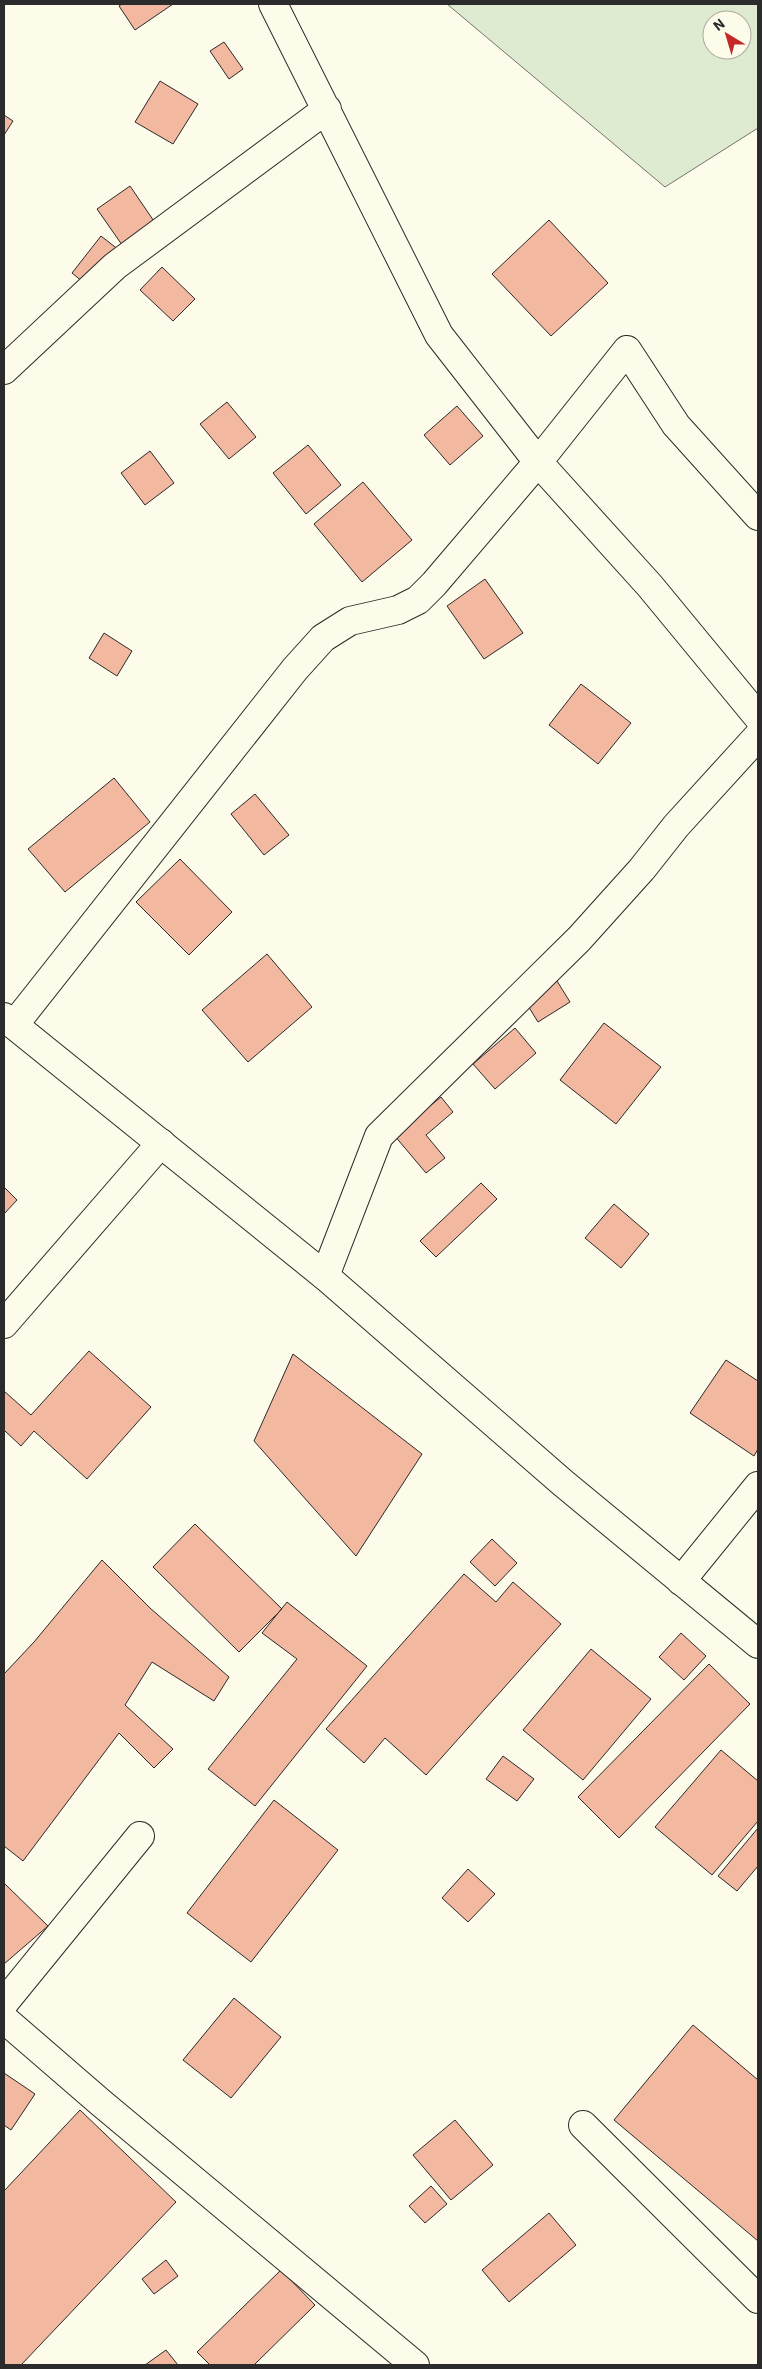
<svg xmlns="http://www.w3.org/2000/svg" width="762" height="2369" viewBox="0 0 762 2369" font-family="'IBM Plex Sans',sans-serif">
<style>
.green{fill:#deebd1;stroke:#74746e;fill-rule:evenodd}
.building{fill:#f2b8a0;stroke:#2b2b2b}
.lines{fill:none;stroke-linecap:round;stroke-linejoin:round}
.minor-casing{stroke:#2b2b2b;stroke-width:30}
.secondary-casing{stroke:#2b2b2b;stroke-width:30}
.minor{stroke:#fdfbea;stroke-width:28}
.secondary{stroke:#fdfbea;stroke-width:28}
</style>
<rect width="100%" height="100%" fill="#fdfbea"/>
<path class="green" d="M447 4H758V128L665 187ZM712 20H742V50H712Z"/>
<path class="building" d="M122 4H173L135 30 119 6Z
M224 42 243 69 229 79 210 51Z
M160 81 198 104 173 144 135 122Z
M4 115 13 121 4 135Z
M130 186 160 230 127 252 97 209Z
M549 220 608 283 551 336 492 274Z
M101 236 124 254 94 291 72 273Z
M162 267 195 299 173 321 140 290Z
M227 402 256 437 229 459 200 424Z
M457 406 483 436 450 465 424 435Z
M308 445 341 485 306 514 273 473Z
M150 451 174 483 145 505 121 473Z
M363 482 412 540 362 582 314 524Z
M485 579 523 633 484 659 447 606Z
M104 633 132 651 117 676 89 658Z
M581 684 631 723 598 764 549 725Z
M114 778 150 822 65 892 28 849Z
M255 794 289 835 264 855 231 814Z
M180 859 232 912 189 955 136 902Z
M267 954 312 1007 248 1062 202 1010Z
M557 981 570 1002 538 1022 525 1001Z
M604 1023 661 1067 616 1124 560 1080Z
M515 1028 536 1053 495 1089 473 1064Z
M441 1097 453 1112 426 1135 445 1158 426 1173 394 1135Z
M481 1183 497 1199 436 1257 420 1241Z
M4 1187 17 1200 4 1214Z
M614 1204 649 1234 621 1268 585 1238Z
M89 1351 151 1407 87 1479 34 1431 21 1446 4 1430V1391L31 1415Z
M293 1354 422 1454 356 1556 254 1441Z
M726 1360 758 1381V1449L754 1456 690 1413Z
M195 1524 282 1609 239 1652 153 1567Z
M492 1539 517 1563 495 1586 470 1562Z
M102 1560 150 1608 229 1677 214 1701 152 1662 125 1705 173 1749 154 1768 119 1733 23 1861 4 1846V1674L34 1642Z
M464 1574 496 1602 513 1582 561 1624 426 1775 385 1738 364 1763 326 1729Z
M287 1602 367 1666 255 1806 208 1769 297 1659 262 1633Z
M681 1633 706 1656 684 1680 659 1657Z
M591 1649 651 1699 583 1780 523 1730Z
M709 1664 750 1704 619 1838 578 1797Z
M721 1750 758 1781V1821L712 1875 655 1827Z
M503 1756 534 1779 517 1801 486 1779Z
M274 1800 338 1850 251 1962 187 1913Z
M758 1828V1866L737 1891 718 1876Z
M468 1869 495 1894 468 1922 442 1898Z
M4 1883 48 1926 4 1964Z
M234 1998 281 2037 231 2098 183 2060Z
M693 2025 758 2080V2241L614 2120Z
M4 2073 35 2094 11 2130 4 2125Z
M80 2110 176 2202 21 2365H4V2191Z
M455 2120 493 2165 451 2200 413 2155Z
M431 2186 447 2204 425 2223 409 2206Z
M549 2213 576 2245 509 2302 482 2270Z
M166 2260 178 2276 154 2294 142 2279Z
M281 2270 315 2305 254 2365H210L197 2352Z
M166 2350 178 2365H145Z"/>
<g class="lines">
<g class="minor-casing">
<path id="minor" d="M273 4 439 335 538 462 650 586 758 717
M4 370 115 266 327 109
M14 1025 295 669 323 638 350 621 398 610 418 600 434 584 538 462 627 350 676 425 758 516
M325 1276 379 1136 579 939 642 869 676 826 758 736
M4 1324 161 1143
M681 1581 758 1486
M4 2003 140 1836
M4 2019 100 2102 415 2365
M583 2125 758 2299"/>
</g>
<g class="secondary-casing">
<path id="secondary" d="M4 1017 325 1276 563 1483 758 1644"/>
</g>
<use href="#minor" class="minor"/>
<use href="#secondary" class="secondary"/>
</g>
<rect width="762" height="2369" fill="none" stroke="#2b2b2b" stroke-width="10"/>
<g transform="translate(727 35) rotate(322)"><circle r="24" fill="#fdfbea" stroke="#a9a89e"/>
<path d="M0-4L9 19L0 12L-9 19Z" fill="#c62828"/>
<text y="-8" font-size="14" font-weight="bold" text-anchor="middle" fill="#2b2b2b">N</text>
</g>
</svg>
